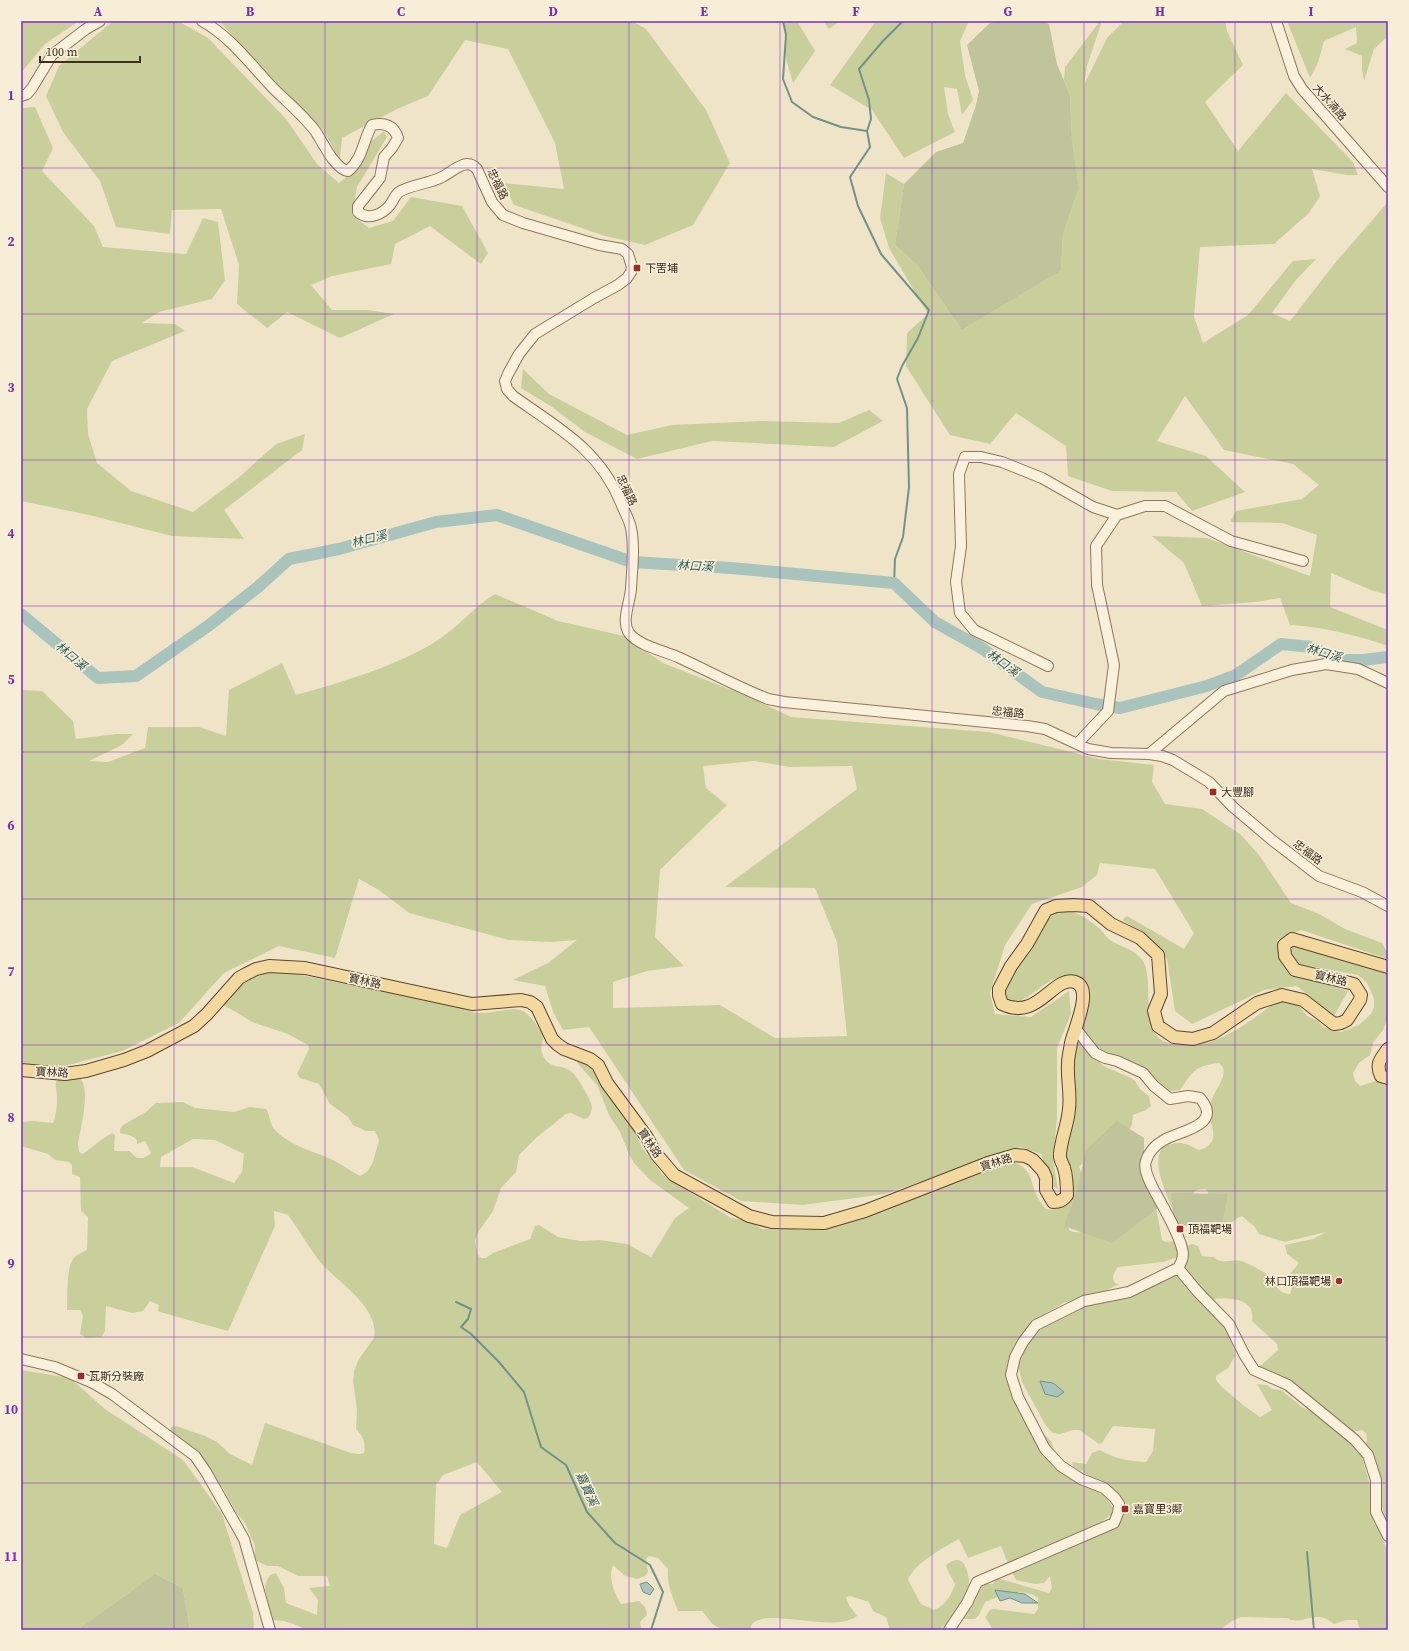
<svg xmlns="http://www.w3.org/2000/svg" width="1409" height="1651" viewBox="0 0 1409 1651" font-family="'Source Serif 4','Noto Sans TC',serif">
<style>
.green{fill:#c9cf9b;fill-rule:evenodd}
.cemetery{fill:#bfc49a}
.water{fill:#a9c4bc;stroke:#6f938a}
.lines{fill:none;stroke-linecap:round;stroke-linejoin:round}
.stream{stroke:#6f938a;stroke-width:2}
.river{stroke:#a9c4bc;stroke-width:12}
.minor-casing{stroke:#8d765c;stroke-width:12}
.major-casing{stroke:#5b4430;stroke-width:14}
.minor{stroke:#faf1dc;stroke-width:10}
.major{stroke:#f3d9a0;stroke-width:12}
.grid{fill:none;stroke:#7b2cbf;stroke-width:1;stroke-opacity:0.55}
.poi-dot{fill:#9e2a2b;stroke:#f7eed8;stroke-width:1.5}
.labels{text-anchor:middle;stroke-width:3.5;stroke-linejoin:round;paint-order:stroke}
.street-label{font-size:11px;fill:#3d2e20;stroke:#f7eed8}
.poi-label{font-size:11px;fill:#3d2e20;stroke:#f7eed8;text-anchor:start}
.water-label{font-size:12px;font-style:italic;fill:#2f5d5a;stroke:#f7eed8}
.neatline{fill:none;stroke:#7b2cbf;stroke-width:1.5}
.grid-label{font-size:13px;text-anchor:middle;font-weight:bold;fill:#7b2cbf}
</style>
<rect width="100%" height="100%" fill="#f0e4c8"/>
<path class="green" d="M21 21H79L45 44 21 73Z
M113 21H178L208 38 287 120 317 164 339 183 356 169 367 145 384 131 387 137 357 187 352 215 369 228 393 221 411 197 462 206 488 253 481 264 430 226 395 244 391 264 332 276 311 285 332 310H368L394 314 340 338 287 312 267 328 237 304 239 265 221 209 172 210 170 234 116 227 100 181 63 132 46 96 59 66Z
M219 21H632L646 29 706 110 730 163 693 225 645 245 605 236 514 205 503 183 564 189 555 143 508 49 465 40 428 96 397 109 342 138 340 159 322 129 280 87Z
M785 21H797L815 51 793 83 785 55Z
M823 21H840L829 29Z
M876 21H969L960 41 965 75 973 100 962 115 957 89 944 87 948 114 955 132 904 158 872 110 830 85Z
M1100 21H1102L1087 66 1084 85 1107 38 1124 21H1225L1227 31 1243 65 1205 102 1238 151 1286 93 1353 162 1358 175H1347L1312 169 1320 196 1309 213 1274 244 1200 247 1194 317 1203 343 1248 315 1293 261 1316 259 1296 280 1272 313 1290 321 1335 263 1388 202V595L1371 590 1331 573 1330 607 1388 630V646C1356 635 1323 627 1290 625L1280 598 1256 602 1202 606 1184 563 1152 536 1207 538 1310 576 1317 535 1282 523 1230 522 1236 511 1302 499 1319 485 1293 464 1224 450 1185 396 1157 441 1206 456 1245 492 1192 511 1176 492 1112 491 1068 476 1066 446 1016 413 990 444 950 435 906 366 907 333 928 314 889 248 880 218 886 173 904 184 895 245 917 265 962 330 1061 271 1063 234 1079 188 1072 140 1070 95 1064 80 1065 67Z
M1287 21H1388V36L1374 49 1364 81 1362 69V56L1345 49 1357 43 1356 27 1324 41 1318 63 1310 78Z
M35 107 53 148 42 171 94 226 103 247 186 254 203 218 218 222 225 280 212 299 159 312 142 323 175 324 185 331 112 361 87 409 88 434 97 463 131 491 193 512 237 479 276 444 305 434 302 450 224 510 244 539 172 536 89 515 21 501V108Z
M523 369 549 394 627 435 672 425 761 421 839 423 869 410 883 421 834 447 712 441 637 459 585 432 552 407 521 388Z
M495 594 558 621 624 636 663 663 749 697 791 717 989 732 1100 759 1154 765 1152 782 1165 804 1202 809 1240 834 1259 855 1291 903 1319 914 1345 929 1382 943 1388 954V959L1301 930 1277 940 1282 953 1297 976 1348 991 1334 1016 1297 986 1264 990 1192 1024 1175 1011 1167 959 1142 932 1122 920 1127 916 1184 949 1194 933 1155 869 1100 863 1097 875 1082 887 1032 904 1005 945 990 993 995 1014 1031 1017 1069 991 1071 1014 1057 1048V1118L1053 1160 1058 1189 1050 1185 1041 1154 1020 1147 885 1194 803 1205 741 1201 684 1170 589 1027 563 1030 553 1012 545 986 513 980 548 963 577 940 550 942 509 940 409 913 379 890 359 879 335 958 279 946 224 973 179 1023 122 1051 65 1066 21 1064V690L42 691 73 721 76 739 116 734H133L122 745 89 761 108 762 145 748 148 727H199L226 736 229 690 282 663 296 695C342 682 401 665 441 638 460 625 475 606 495 594ZM754 761 790 767 852 766 857 789 725 887 815 888 837 942 847 1036 775 1038 720 1005 613 1008V982L647 971 684 966 655 937 660 870 727 805 706 788 703 766Z
M1060 910C1077 911 1087 918 1100 929 1103 932 1106 937 1110 940 1121 947 1136 950 1143 961 1156 984 1136 1037 1172 1044 1177 1045 1183 1044 1188 1044 1193 1044 1200 1045 1206 1043 1223 1039 1240 1028 1254 1018 1271 1007 1272 1000 1294 1000L1307 1016 1318 1021 1323 1027 1341 1032 1359 1025 1371 1014 1374 1007V998L1367 983 1358 975 1294 963 1287 958 1289 948 1293 946 1382 966 1388 969V1018L1383 1030 1373 1043 1370 1055 1359 1063 1353 1073 1355 1081 1360 1086 1373 1082 1388 1071V1536L1380 1495 1365 1451 1367 1439 1366 1433 1362 1430 1351 1432 1324 1409 1288 1393 1274 1383 1257 1369 1278 1350 1277 1344 1252 1321C1257 1296 1223 1297 1208 1300L1182 1271 1185 1246 1193 1244 1198 1246 1202 1256 1214 1257C1222 1265 1231 1259 1241 1261 1247 1262 1265 1273 1270 1276 1277 1283 1275 1293 1290 1294L1292 1288 1290 1274 1299 1263 1287 1254 1285 1245 1313 1239 1326 1232 1285 1242 1259 1234 1255 1227 1242 1216C1233 1219 1231 1224 1224 1230 1217 1235 1201 1235 1193 1235L1190 1232 1191 1228 1202 1229 1204 1225 1208 1192 1205 1189 1197 1190 1194 1192 1193 1201 1174 1213C1168 1196 1149 1161 1164 1146 1180 1141 1184 1142 1199 1150 1203 1149 1208 1147 1210 1144 1216 1138 1213 1126 1209 1120 1212 1112 1210 1107 1211 1101 1214 1090 1232 1073 1219 1063 1195 1066 1194 1070 1180 1090L1164 1092 1120 1059 1104 1054 1082 1033V1006L1073 978C1045 969 1032 1008 1006 1001L1001 982 1044 916Z
M281 971 455 1006C462 1008 470 1012 478 1013 490 1014 510 1007 521 1010 528 1012 543 1031 543 1038 543 1043 540 1048 542 1053 549 1072 562 1062 573 1073 578 1077 592 1102 592 1107 592 1111 590 1115 588 1118L584 1119 571 1113 566 1114 537 1137 519 1155 516 1172 501 1188 493 1211 478 1232 475 1241 478 1255 481 1258H486L493 1253 530 1239 535 1226 539 1225 558 1237 580 1241 600 1240 627 1244 651 1257 675 1218 689 1208 650 1180 634 1163 629 1154 620 1132 609 1115 597 1085 578 1064 577 1059 585 1062 601 1077 608 1094 622 1116 632 1126 642 1147 662 1174 670 1180 731 1218 748 1221 762 1229 790 1228 800 1230 829 1226 955 1178 1011 1161C1034 1169 1029 1181 1038 1198 1040 1202 1043 1205 1046 1209L1052 1210 1061 1206 1064 1149 1076 1040 1087 1047 1103 1066 1129 1077 1135 1081 1140 1089 1149 1096 1151 1106 1146 1110 1133 1115 1132 1124 1128 1135 1079 1166 1085 1186 1079 1206 1069 1211 1067 1225 1070 1231C1097 1238 1131 1214 1155 1202L1162 1240 1166 1242 1175 1241 1181 1256 1163 1262 1118 1267C1114 1273 1111 1276 1115 1283L1119 1284 1099 1294 1066 1302 1046 1313 1023 1334 1015 1345 1011 1359 1021 1399 1038 1429 1051 1441 1057 1458 1069 1466 1108 1500 1113 1508 1112 1514 1093 1528 1008 1563 1001 1546 968 1558 959 1539C943 1548 914 1563 908 1580L921 1604 934 1610C946 1605 950 1596 955 1585 953 1577 948 1575 946 1565 966 1549 969 1575 970 1590L950 1620 940 1630H890L886 1617 873 1611 869 1602 850 1596 846 1597 849 1605 857 1616C835 1634 767 1607 752 1624L750 1630C738 1630 719 1633 710 1621 707 1617 706 1615 702 1611H678C673 1598 666 1582 668 1569L658 1558 649 1556 646 1559 648 1572 645 1576 637 1579 625 1576 613 1565C608 1578 614 1593 621 1604L639 1601 645 1607 647 1615 640 1622 642 1630H306C294 1623 284 1620 270 1620 270 1615 270 1611 269 1606 267 1591 261 1589 270 1575L276 1573 284 1588 286 1603 317 1615 318 1600 309 1588 330 1586 327 1576H298L278 1566H267L255 1560V1546L245 1523 236 1512 223 1488 170 1431 171 1427 176 1426 205 1436 217 1442 230 1454 252 1465 265 1423 351 1453 359 1454 364 1453C366 1442 363 1437 356 1429L357 1410 353 1381 354 1371 359 1359 374 1338C380 1308 338 1282 321 1263 309 1248 299 1230 288 1215L274 1211 275 1226 228 1331 160 1312 158 1311 159 1305 150 1301 143 1311 132 1313 106 1306 105 1331 101 1337 86 1338 80 1334 83 1316 80 1310H67C68 1298 65 1263 76 1256 79 1253 83 1253 87 1250L88 1217 81 1211 80 1177 72 1174V1165L69 1162 55 1160 48 1154 21 1146V1122L34 1121 53 1123C56 1116 57 1105 57 1098 57 1090 54 1086 57 1079 63 1078 73 1075 79 1078 92 1085 80 1132 78 1144L79 1151 81 1154 84 1153 104 1138 112 1133 115 1135 114 1151H129L137 1158H144L151 1153 145 1141 137 1144V1140C131 1134 127 1135 120 1133V1129L123 1125 146 1112 156 1103 183 1102 195 1108 234 1112 250 1107 266 1109C271 1116 269 1125 276 1131 291 1146 312 1151 331 1159 341 1164 351 1171 360 1176L368 1171 373 1162 379 1140 375 1131H366L353 1125 348 1117 330 1104 319 1084 300 1078 297 1074 309 1049 308 1045 288 1034 252 1022 236 1012 219 1003 224 996 256 973ZM193 1139 215 1140 244 1154 242 1172 234 1183 192 1167H160L161 1157ZM477 1462 502 1492 460 1515 447 1548 434 1544 436 1485 443 1475Z
M1174 1274 1183 1277 1230 1332 1235 1356 1228 1368 1216 1376V1380L1222 1387 1243 1405 1260 1417 1272 1410 1257 1384 1267 1385 1272 1389 1281 1390 1302 1407 1317 1414 1331 1428 1337 1431 1360 1450 1372 1492 1377 1522 1388 1553V1630H1360L1357 1620H1346L1334 1624C1316 1607 1301 1627 1287 1618L1241 1617 1232 1621 1220 1630H993L985 1617 990 1610 994 1609 1034 1614 1038 1609V1598C1021 1586 1001 1596 985 1602L979 1615 975 1619H961L980 1583 993 1584 997 1578 1049 1593 1052 1588 1050 1576 1044 1583 1035 1584 1016 1580 1012 1572 1115 1524 1114 1491 1073 1466 1072 1462 1086 1464 1092 1453 1100 1450C1115 1459 1129 1461 1146 1462L1153 1451 1155 1429 1113 1426 1102 1443 1099 1444 1079 1430H1073L1060 1434 1053 1433 1046 1426 1022 1382 1018 1366 1020 1357 1027 1346 1044 1326 1070 1309Z
M21 1370 70 1378 105 1409 183 1460 222 1514 253 1613 254 1630H190L183 1588 155 1574 81 1627V1630H21Z"/>
<path class="cemetery" d="M1006 21H1043L1049 24 1057 64 1070 95 1072 140 1079 188 1063 234 1061 271 962 330 917 265 895 245 904 184 936 152 963 143 976 105 979 91 967 45 990 23Z
M1117 1121 1144 1138V1161L1158 1208 1112 1243 1064 1226 1077 1190 1086 1150Z
M1171 1193 1228 1194 1222 1223 1203 1228 1176 1224 1173 1213Z
M155 1574 183 1588 190 1630H81V1627Z"/>
<path class="water" d="M1040 1381 1053 1383 1064 1392 1057 1397 1045 1394Z
M647 1582 654 1589 650 1595 643 1592 640 1584Z
M995 1590 1025 1594 1038 1603H1022L1010 1598 1000 1601Z"/>
<g class="lines">
<path class="stream" d="M783 21 786 35 783 79 792 102 813 117 841 127 867 131 870 147 850 177 858 206 881 254 929 310 918 338 902 366 897 379 907 408 909 487 903 537 895 559 894 583
M867 131 871 119 869 100 859 69 883 41 903 21
M456 1302 471 1309 468 1319 461 1327 471 1334 499 1362 524 1392 541 1447 566 1465 587 1512 615 1543 650 1565 663 1592 651 1630
M1307 1552 1314 1630"/>
<path class="river" d="M21 614 98 678 136 676 208 626 258 587 289 559 339 549 436 522 497 515 632 562 731 568 894 583 935 622 983 649 1042 692 1096 704 1120 708 1207 686 1236 675 1281 644 1311 647 1340 660H1363L1388 657"/>
<g class="minor-casing">
<path id="minor" d="M202 21C230 36 251 65 273 88 287 102 304 116 316 132 323 143 335 169 348 171 363 159 363 140 372 125 384 122 394 125 398 138L392 148 384 157 380 178 358 206V212C368 221 383 214 390 205 393 201 395 195 399 192 412 184 429 184 442 177 450 173 458 165 467 164 472 164 474 166 477 169L492 202 503 215 523 223 599 245 622 249 628 254 632 267 631 272 627 278 618 285 594 298 535 334 519 354 508 374 505 381 507 389 513 396C558 428 599 449 621 503 624 511 629 519 631 528 635 548 632 569 631 589 630 602 621 621 629 633 639 646 665 651 680 658 710 672 738 687 768 699L784 702 1027 726 1045 729 1088 749 1111 753 1149 754 1162 756 1173 760 1209 782 1233 807 1272 840 1319 876 1362 892 1388 906
M1276 21 1294 76 1302 89 1388 187
M21 96 27 94 32 88 52 55 86 29 100 21
M1048 666 974 630 960 613 956 582 961 546 959 474 965 457H981L1002 462 1042 478 1093 507 1117 515 1145 506H1165L1231 541 1303 561
M1077 744 1108 711 1114 665 1097 585 1096 546 1117 515
M1149 754 1224 691 1292 670 1326 664 1358 669 1388 683
M1178 1268 1197 1291 1229 1324 1244 1354 1254 1370 1288 1385 1355 1440 1368 1455 1376 1480V1512L1388 1536
M21 1359 55 1367 93 1383 112 1394 195 1456 206 1472 244 1539 270 1630
M949 1630 967 1603 977 1582 1114 1523 1118 1513 1119 1504 1114 1497 1104 1488 1081 1479 1061 1466 1045 1449 1018 1397 1011 1375 1015 1357 1023 1342 1036 1325 1084 1301 1129 1292 1178 1268C1181 1263 1183 1260 1183 1254 1182 1238 1162 1205 1154 1190 1150 1182 1143 1170 1146 1161 1149 1151 1155 1145 1164 1140 1179 1131 1224 1126 1200 1098L1188 1096 1170 1099 1154 1086 1143 1073 1117 1061 1105 1058 1095 1053 1076 1029"/>
</g>
<g class="major-casing">
<path id="major" d="M1388 1049C1381 1058 1375 1064 1381 1076L1388 1078
M21 1070 65 1074 86 1071 124 1060 147 1051 194 1026 207 1014 239 978 246 974 256 969 269 966 305 968 472 1004 521 1000 530 1002 537 1007 552 1039 557 1044 564 1049 590 1059 598 1065 607 1083 646 1136 657 1155 674 1175 749 1216 772 1222 824 1223 865 1211 988 1163 1015 1155 1025 1156 1033 1160 1043 1171 1046 1178V1190L1053 1202C1059 1202 1063 1201 1067 1195 1067 1186 1067 1177 1064 1168 1063 1164 1059 1159 1060 1154 1061 1139 1068 1124 1069 1109 1071 1094 1067 1079 1068 1064 1068 1057 1070 1050 1071 1043 1074 1029 1094 988 1075 982 1053 975 1038 1022 1002 1004L999 995V989L1011 966 1027 944 1046 910 1056 906 1073 905 1089 906 1111 924 1140 938 1158 955 1161 994 1154 1011 1158 1026 1174 1037 1193 1039 1213 1033 1257 1003 1282 995 1303 1000 1334 1024 1341 1023 1347 1020 1360 1000 1361 995 1354 984 1295 970 1285 956 1284 945 1292 939 1388 967"/>
</g>
<use href="#minor" class="minor"/>
<use href="#major" class="major"/>
</g>
<path class="grid" d="M174 21V1630M325 21V1630M477 21V1630M629 21V1630M780 21V1630M932 21V1630M1084 21V1630M1235 21V1630M21 168H1388M21 314H1388M21 460H1388M21 606H1388M21 752H1388M21 899H1388M21 1045H1388M21 1191H1388M21 1337H1388M21 1483H1388"/>
<g class="poi-dot">
<rect x="633" y="264" width="8" height="8" rx="2"/>
<rect x="1209" y="788" width="8" height="8" rx="2"/>
<rect x="1176" y="1225" width="8" height="8" rx="2"/>
<circle cx="1339" cy="1281" r="4"/>
<rect x="77" y="1372" width="8" height="8" rx="2"/>
<rect x="1121" y="1505" width="8" height="8" rx="2"/>
</g>
<g class="labels">
<g class="street-label">
<text transform="translate(1330 102) rotate(49)" y="4">大水湳路</text>
<text transform="translate(498 184) rotate(64)" y="4">忠福路</text>
<text transform="translate(627 490) rotate(65)" y="4">忠福路</text>
<text transform="translate(1008 712) rotate(6)" y="4">忠福路</text>
<text transform="translate(1308 852) rotate(37)" y="4">忠福路</text>
<text transform="translate(1331 978) rotate(13)" y="4">寶林路</text>
<text transform="translate(365 981) rotate(12)" y="4">寶林路</text>
<text transform="translate(52 1072) rotate(3)" y="4">寶林路</text>
<text transform="translate(650 1143) rotate(56)" y="4">寶林路</text>
<text transform="translate(996 1162) rotate(-17)" y="4">寶林路</text>
</g>
<g class="poi-label">
<text x="645" y="272">下罟埔</text>
<text x="1221" y="796">大豐腳</text>
<text x="1188" y="1233">頂福靶場</text>
<text x="1331" y="1285" text-anchor="end">林口頂福靶場</text>
<text x="89" y="1380">瓦斯分裝廠</text>
<text x="1133" y="1513">嘉寶里3鄰</text>
</g>
<g class="water-label">
<text transform="translate(369 539) rotate(-14)" y="4">林口溪</text>
<text transform="translate(695 566) rotate(3)" y="4">林口溪</text>
<text transform="translate(1324 653) rotate(17)" y="4">林口溪</text>
<text transform="translate(71 656) rotate(40)" y="4">林口溪</text>
<text transform="translate(1003 663) rotate(36)" y="4">林口溪</text>
<text transform="translate(587 1489) rotate(66)" y="4">嘉寶溪</text>
</g>
</g>
<rect width="1409" height="1651" fill="none" stroke="#f7eed8" stroke-width="44"/>
<path d="M40 56v6h100v-6" fill="none" stroke="#3d2e20" stroke-width="2"/>
<text x="46" y="56" font-size="12" fill="#3d2e20" stroke="#f7eed8" stroke-width="3" paint-order="stroke">100 m</text>
<rect x="22" y="22" width="1365" height="1607" class="neatline"/>
<g class="grid-label">
<text x="98" y="16">A</text>
<text x="250" y="16">B</text>
<text x="401" y="16">C</text>
<text x="553" y="16">D</text>
<text x="704" y="16">E</text>
<text x="856" y="16">F</text>
<text x="1008" y="16">G</text>
<text x="1160" y="16">H</text>
<text x="1311" y="16">I</text>
<text x="11" y="100">1</text>
<text x="11" y="246">2</text>
<text x="11" y="392">3</text>
<text x="11" y="538">4</text>
<text x="11" y="684">5</text>
<text x="11" y="830">6</text>
<text x="11" y="976">7</text>
<text x="11" y="1122">8</text>
<text x="11" y="1268">9</text>
<text x="11" y="1414">10</text>
<text x="11" y="1561">11</text>
</g>
</svg>
